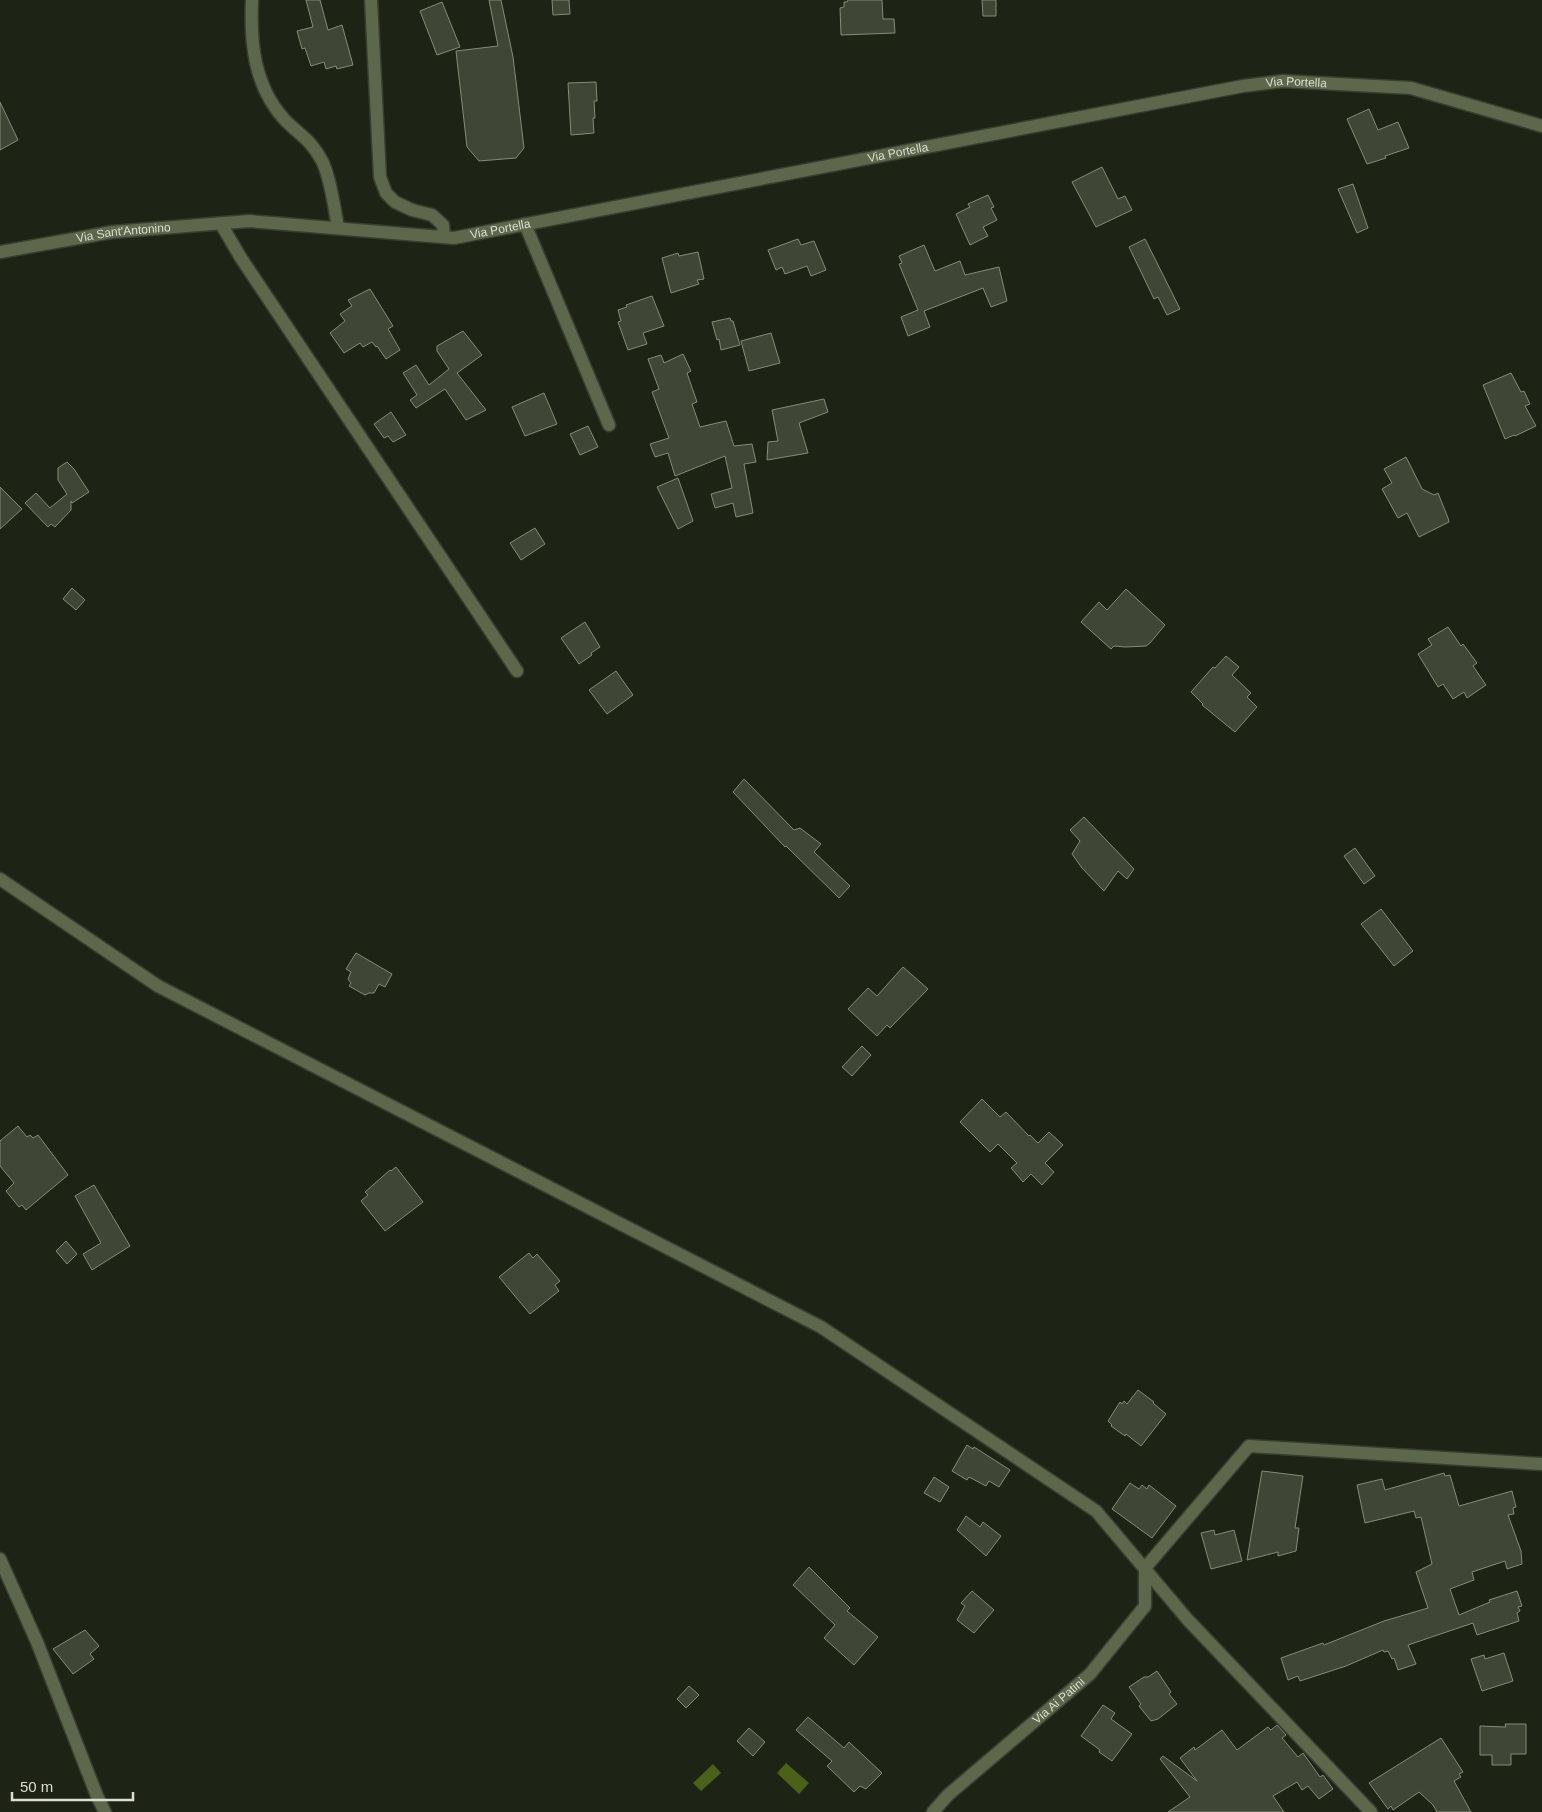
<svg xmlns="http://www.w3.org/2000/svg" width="1542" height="1812" viewBox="0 0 1542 1812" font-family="Helvetica,sans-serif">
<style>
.water{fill:#4b6119}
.building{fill:#3f4635;stroke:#848c79}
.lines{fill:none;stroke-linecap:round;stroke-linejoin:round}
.minor-casing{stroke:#383e30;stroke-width:15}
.minor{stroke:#5d674b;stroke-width:12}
.labels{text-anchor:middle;stroke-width:5;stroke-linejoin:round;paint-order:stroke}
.street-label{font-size:12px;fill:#daded4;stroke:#1e2415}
</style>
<rect width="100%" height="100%" fill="#1e2415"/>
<path class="water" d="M786 1763 809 1783 799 1794 777 1773Z
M713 1764 721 1773 701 1791 693 1783Z"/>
<path class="building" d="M306 0H320L328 30 342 25 353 65 337 69 336 66 326 69 324 62 311 66 305 48 302 49 297 31 313 27Z
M489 0H501L513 57 524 148 516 158 479 161 467 147 456 51 498 46Z
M552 0H569L570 14 553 15Z
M848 0H882L883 19H894L895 33 841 35 840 8 844 7V2H847Z
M982 0H996V16H983Z
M442 2 460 47 437 55 420 11Z
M596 82 597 101H594L595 118H593L594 133 571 135 568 83Z
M0 102 18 140 0 150Z
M1369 109 1378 130 1398 122 1409 148 1385 156 1386 158 1367 164 1347 119Z
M1102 167 1118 199 1125 196 1132 210 1096 227 1072 182Z
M1353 184 1368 228 1357 233 1338 189Z
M988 195 994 207 991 208 997 220 983 227 988 236 970 245 956 214 970 207 968 204Z
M798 239 801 245 814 241 826 270 811 276 807 266 785 274 782 267 776 270 768 250Z
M1145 239 1180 309 1167 315 1158 297 1154 299 1129 247Z
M924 245 935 271 960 261 965 275 999 267 1007 301 991 307 983 288 924 311 930 327 908 336 901 317 918 310 899 264 902 263 899 256Z
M698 252 704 279 697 280 699 284 671 293 662 258 678 253 679 256Z
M370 289 393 326 388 329 400 350 386 359 377 346 376 347 372 342 363 347 360 343 344 353 330 333 345 321 340 314 352 306 348 300Z
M652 296 664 326 643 333 647 344 628 350 618 322 621 321 618 310 627 307 626 305Z
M730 318 731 321H733L740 345 721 350 719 339 717 340 712 322Z
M463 331 482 355 457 373 486 410 466 420 445 389 416 408 410 400 417 395 403 373 416 365 429 385 449 369 437 351V346Z
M771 333 780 363 749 371 741 341Z
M683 354 691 371 687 373 697 402 692 404 700 427 726 421 734 446 752 444 756 462 744 464 753 513 736 517 733 503 715 508 711 494 732 488 725 456 675 476 668 453 655 457 650 444 669 438 652 392 659 389 648 359 661 355 664 363Z
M1511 373 1521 392 1524 391 1530 404 1525 406 1536 426 1515 436 1514 435 1505 439 1483 385Z
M544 393 557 424 525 436 512 407Z
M824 399 828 412 799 423 808 453 767 460 768 442 778 441 772 410Z
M391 412 406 435 393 442 388 436 384 438 374 424Z
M588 426 598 447 580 455 570 434Z
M1406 457 1422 489 1434 495 1438 493 1448 518 1449 522 1419 537 1407 513 1398 518 1382 489 1392 483 1384 469Z
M67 462 74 469 89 492 72 503 71 501V510L55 527 51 524 48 527 25 503 36 493 50 508 67 494 58 480V468Z
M678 478 693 521 678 529 657 487Z
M0 487 22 509 0 529Z
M535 528 545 544 521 560 510 543Z
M72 588 85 600 76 610 63 599Z
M1126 589 1165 625 1150 643 1146 646 1126 647 1114 646 1111 649 1081 622 1099 602 1107 610Z
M585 622 600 647 591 653 592 655 579 664 561 638Z
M1448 627 1461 646 1463 644 1477 663 1473 666 1486 685 1467 698 1464 692 1453 699 1443 684 1438 687 1418 654 1432 645 1428 639Z
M1226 656 1239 667 1232 675 1251 693 1247 697 1257 707 1235 732 1202 705 1203 704 1191 692 1213 667 1215 668Z
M616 671 633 695 607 714 589 690Z
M744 779 794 830 800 828 821 844 814 852 850 886 839 898 786 846 785 847 733 792Z
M1084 817 1134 869 1127 879 1118 871 1104 891 1082 868 1072 854 1080 841 1070 830Z
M1355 848 1375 876 1364 884 1344 856Z
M1381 909 1413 951 1394 966 1361 924Z
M356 953 392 974 385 987 379 984 374 993H369L365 995 349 986 351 983 348 979 351 972 346 969Z
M903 967 928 989 890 1028 887 1025 877 1036 848 1009 868 988 877 996Z
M862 1046 871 1055 852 1076 842 1067Z
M982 1099 1000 1117 1006 1112 1029 1136 1030 1135 1038 1143 1049 1132 1063 1145 1045 1163 1054 1172 1042 1185 1031 1174 1023 1182 1011 1168 1017 1163 998 1144 990 1152 960 1122Z
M18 1126 27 1137 30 1135 33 1138 38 1135 68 1175 26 1210 22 1205 19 1207 6 1191 14 1183 0 1166V1141Z
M396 1167 423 1202 385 1231 361 1201 368 1195 365 1192 390 1170 391 1171Z
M94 1185 130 1246 92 1270 83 1254 101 1243 75 1196Z
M66 1241 77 1254 67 1264 56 1251Z
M529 1253 533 1258 537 1254 560 1281 555 1285 559 1291 530 1314 499 1277Z
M1138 1390 1154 1402 1153 1403 1166 1414 1141 1446 1126 1434 1125 1436 1111 1426 1112 1425 1108 1421 1120 1402 1122 1404 1124 1401 1127 1404Z
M967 1445 973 1449 974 1447 1010 1470 999 1487 989 1481 986 1486 969 1477 967 1480 952 1471Z
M1262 1471 1303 1476 1295 1528H1299L1296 1551 1278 1556V1552L1247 1560Z
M1444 1473 1445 1476 1450 1475 1459 1506 1512 1491 1516 1507 1513 1508 1514 1514 1508 1515 1521 1551 1522 1564 1507 1569 1505 1561 1472 1572 1474 1580 1450 1589 1459 1615 1490 1602 1489 1600 1517 1591 1522 1606 1518 1607 1520 1611 1517 1613 1519 1621 1477 1635 1473 1623 1408 1645 1416 1664 1398 1670 1394 1658 1392 1659 1388 1651 1384 1652 1383 1650 1346 1666 1300 1681 1298 1676 1288 1680 1281 1658 1323 1643 1324 1645 1384 1621 1428 1608 1416 1572 1432 1564 1421 1517 1416 1518 1414 1511 1365 1523 1357 1485 1382 1479 1385 1490Z
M934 1477 949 1487 940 1502 924 1493Z
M1130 1483 1139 1489 1142 1485 1147 1489 1149 1485 1176 1506 1152 1538 1112 1509Z
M966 1516 980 1527 983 1522 1001 1536 986 1556 957 1530Z
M1214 1530 1215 1535 1234 1530 1242 1561 1211 1569 1201 1533Z
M809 1567 850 1608 847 1611 878 1637 854 1665 824 1638 835 1625 793 1585Z
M972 1591 994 1610 974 1633 957 1620 965 1606 961 1603Z
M85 1630 99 1646 90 1654 94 1659 73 1674 53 1649Z
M1504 1653 1513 1681 1482 1691 1471 1659 1484 1655 1485 1659Z
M1157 1671 1171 1692 1169 1694 1177 1704 1158 1719 1151 1721 1139 1706 1141 1704 1129 1687 1144 1677H1148Z
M689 1686 699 1695 686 1708 677 1699Z
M1103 1705 1115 1713 1111 1719 1132 1734 1112 1761 1099 1752 1100 1750 1081 1736Z
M808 1717 844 1748 849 1742 882 1773 866 1789 860 1786 854 1792 827 1766 832 1761 796 1730Z
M1505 1724H1526V1754H1511V1765H1492V1755H1480V1726L1506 1727Z
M1277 1725 1286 1735 1282 1738 1298 1757 1303 1753 1320 1777 1323 1775 1333 1789 1319 1799 1308 1786 1302 1790 1297 1782 1273 1796 1284 1812H1168L1190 1797 1160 1759 1163 1756 1197 1781 1180 1758 1194 1747 1195 1750 1222 1730 1237 1750 1268 1727 1271 1730Z
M749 1728 765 1742 753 1756 737 1741Z
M1441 1738 1463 1772 1459 1774 1461 1777 1454 1781 1471 1812H1437L1433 1805 1419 1792 1393 1810 1391 1806 1388 1809 1369 1783Z"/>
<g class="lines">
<g class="minor-casing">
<g id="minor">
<path d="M252 0C250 42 254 86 284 119 299 135 311 139 322 161 330 175 335 211 338 228"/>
<path d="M371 0 380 177 386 193 395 202 412 210 432 215 443 225 444 237"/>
<path d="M221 224 241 258 517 671"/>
<path d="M525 224 609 425"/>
<path id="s1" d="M0 252 112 232 249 221 454 238 1243 86 1283 81 1411 88 1542 126"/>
<path d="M0 879 158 986 821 1327 1096 1511 1188 1620 1371 1812"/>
<path d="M0 1559 37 1642 97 1796 105 1812"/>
<path id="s2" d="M933 1812 948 1795 1090 1674 1145 1606V1568L1249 1446 1542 1464"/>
</g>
</g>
<use href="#minor" class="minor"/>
</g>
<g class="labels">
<g class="street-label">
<text dy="4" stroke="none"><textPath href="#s1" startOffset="1314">Via Portella</textPath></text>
<text dy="4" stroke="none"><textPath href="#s1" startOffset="909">Via Portella</textPath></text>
<text dy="4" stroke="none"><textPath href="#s1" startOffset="504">Via Portella</textPath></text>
<text dy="4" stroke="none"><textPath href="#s1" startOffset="125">Via Sant'Antonino</textPath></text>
<text dy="4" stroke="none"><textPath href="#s2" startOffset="168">Via Ai Patini</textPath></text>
</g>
</g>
<path d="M12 1792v8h121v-8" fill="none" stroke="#daded4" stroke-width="2.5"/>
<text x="20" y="1792" font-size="15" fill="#daded4" stroke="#1e2415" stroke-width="4" paint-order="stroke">50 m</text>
</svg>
